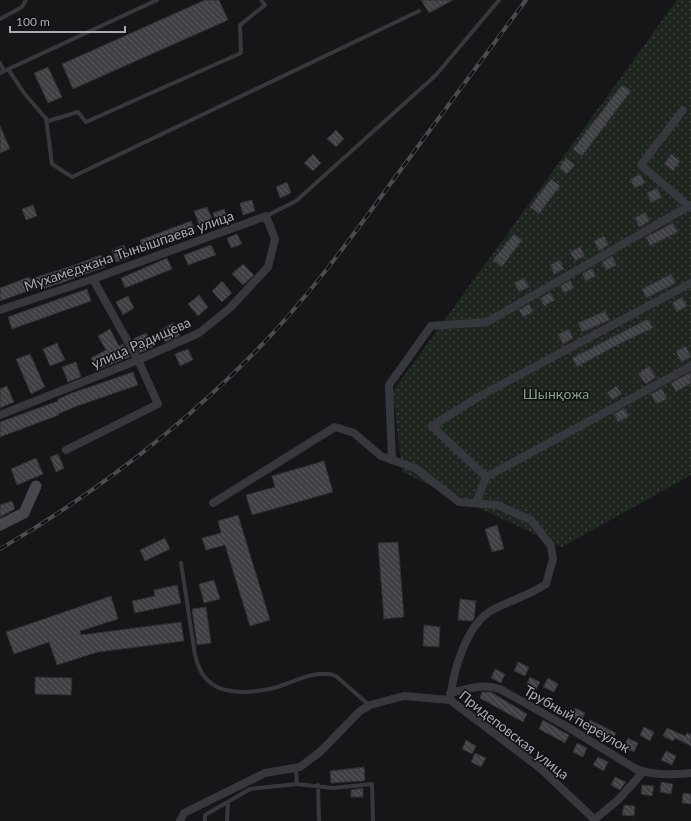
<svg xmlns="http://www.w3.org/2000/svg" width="691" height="821" viewBox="0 0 691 821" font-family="Lato,sans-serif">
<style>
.park{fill:url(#park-dots)}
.building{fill:url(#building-back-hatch);stroke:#303034}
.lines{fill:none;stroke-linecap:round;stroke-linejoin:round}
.lane{stroke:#37383d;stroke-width:4}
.street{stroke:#37383d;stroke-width:8}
.secondary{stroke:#45474d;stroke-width:11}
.rail-casing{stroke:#4a4c52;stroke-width:4}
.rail{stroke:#111113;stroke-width:2.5;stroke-dasharray:8;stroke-linecap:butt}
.labels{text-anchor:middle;stroke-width:3;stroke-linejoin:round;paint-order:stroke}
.street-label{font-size:14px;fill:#a8adb8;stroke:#111113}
.park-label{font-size:14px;fill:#7fa381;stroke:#111113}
</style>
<defs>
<pattern id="park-dots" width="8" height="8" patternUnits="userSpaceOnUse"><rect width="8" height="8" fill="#1e261f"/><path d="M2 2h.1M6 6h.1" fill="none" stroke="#3c433d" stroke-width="1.8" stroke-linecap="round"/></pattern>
<pattern id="building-back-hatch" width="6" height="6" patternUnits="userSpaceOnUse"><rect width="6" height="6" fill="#404145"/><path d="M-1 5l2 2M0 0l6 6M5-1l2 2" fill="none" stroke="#595a5e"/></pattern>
</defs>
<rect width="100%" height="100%" fill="#161618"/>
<path class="park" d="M677 0H691V475L562 547 402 472 393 391Z"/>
<path class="building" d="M205 0H219L228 20 73 89 62 64Z
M421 0H453L429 13Z
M48 67 62 97 48 103 34 73Z
M622 85 631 91 582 156 573 149Z
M0 126 10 149 0 153Z
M336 130 344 139 336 147 327 139Z
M313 154 321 163 313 171 304 163Z
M671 154 680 161 673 171 664 164Z
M566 158 575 165 567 174 559 168Z
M640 174 645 183 635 188 630 179Z
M551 179 560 186 539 214 530 207Z
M287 182 291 193 280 198 276 187Z
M657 188 662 197 651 203 647 193Z
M252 200 255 211 243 215 240 203Z
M33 205 37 216 26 220 22 209Z
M207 207 212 219 199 224 194 211Z
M224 209 228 220 217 224 213 213Z
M645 212 650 221 639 227 635 218Z
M191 221 196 233 144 252 140 240Z
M673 223 678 232 650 246 646 237Z
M237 234 242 244 231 248 227 238Z
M514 234 522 240 502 267 493 260Z
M604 236 609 245 599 251 594 241Z
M124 245 129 258 116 262 112 250Z
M211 245 216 255 188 265 184 255Z
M580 247 585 256 575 261 570 252Z
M101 255 105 267 61 283 42 289V286L0 301V288L29 277 30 279 69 267Z
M612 256 617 265 606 270 602 262Z
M167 258 172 269 125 288 121 278Z
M560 260 564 269 554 274 550 265Z
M243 264 254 275 243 285 232 274Z
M592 268 596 276 586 281 582 274Z
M671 274 676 283 646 298 642 289Z
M524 278 529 287 519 292 514 283Z
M570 280 574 288 564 293 560 286Z
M222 281 232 293 222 302 212 291Z
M87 289 91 301 12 329 8 317Z
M550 292 555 300 544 306 540 298Z
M199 295 208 307 198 316 188 304Z
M128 296 134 308 123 315 116 302Z
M682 297 687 306 677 312 672 303Z
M529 304 533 312 523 317 519 310Z
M605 311 610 320 582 332 578 323Z
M648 319 653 328 619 344 577 367 572 358Z
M173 323 180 336 165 342 159 331Z
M110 329 119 346 123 344 130 357 97 370 91 358 106 350 98 336Z
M569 329 573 338 563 344 558 334Z
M146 333 153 347 140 353 133 339Z
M57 343 65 360 50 366 43 349Z
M686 346 691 357 681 362 676 351Z
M188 349 193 360 180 366 175 354Z
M30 354 45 387 31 394 16 359Z
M76 362 81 377 68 382 62 367Z
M649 366 656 377 646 384 638 374Z
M133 372 138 385 77 406 58 414 59 415 0 437V422L58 401V399L72 393Z
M691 372V383L676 392 671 383Z
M7 386 14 402 0 408V389Z
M616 386 622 394 612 400 607 393Z
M662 388 667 399 656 404 651 394Z
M624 408 629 416 618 422 614 414Z
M58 454 64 468 56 472 50 457Z
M36 458 43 474 17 485 11 469Z
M324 461 333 492 252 515 246 495 275 487 272 476Z
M12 501 15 509 0 517V505Z
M238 515 270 620 250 626 225 545 206 550 202 538 221 533 218 521Z
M497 525 504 549 492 552 485 529Z
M165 538 170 549 145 561 140 550Z
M398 542 404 617 384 619 378 543Z
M214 580 220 599 204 603 199 584Z
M177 585 181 603 135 613 132 601 155 596 154 590Z
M111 596 118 619 80 631 81 635 181 622 184 641 98 652 57 665 49 642 14 654 6 632Z
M460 599 476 601 474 619 472 621 458 620Z
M206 607 211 643 197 645 192 609Z
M424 625 440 627 439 647 423 646Z
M518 662 529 667 525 676 514 671Z
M495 669 505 674 501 683 491 678Z
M35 677 72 678 71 695 35 694Z
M530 677 540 682 536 690 526 685Z
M548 678 558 684 554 692 543 687Z
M482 692H491L527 714 523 722 480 698Z
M575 708 585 713 581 721 571 716Z
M543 720 569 735 565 743 539 729Z
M590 720 616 733 612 741 586 729Z
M644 727 654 732 650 741 640 735Z
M667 728 685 736 687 733 691 735V746L675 738 673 741 663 736Z
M628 738 638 743 634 752 624 747Z
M466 740 476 746 472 754 462 749Z
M577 743 587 748 583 757 573 752Z
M666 751 676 756 672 765 661 760Z
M475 753 486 758 481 767 471 762Z
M598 757 608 762 604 771 593 765Z
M364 767 365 780 363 781 331 783 330 771Z
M615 777 626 782 620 790 611 785Z
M661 782 673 784 671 794 660 792Z
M642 785 654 786 652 796 641 794Z
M363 788V797H351V790Z
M683 793 691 794V804L682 803Z
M624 805 635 806 634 816 622 815Z"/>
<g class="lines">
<path class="lane" d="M0 19 22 7 26 0
M0 63 4 71
M8 69 24 93 48 121 78 112 86 122 241 53 240 25 265 5 261 0
M0 73 157 0
M46 118 52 164 72 177 419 11
M266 216 296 201 436 75 499 0
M181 563 195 655C199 671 205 683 222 689 239 694 257 692 274 688 292 683 317 668 336 676L369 705
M296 768 297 784 333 788 372 784 373 821
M318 785 319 821
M205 821V815L250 789 297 784
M227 821 228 803"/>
<path class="street" d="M683 110 641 165 691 208
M0 310 93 279 266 216 275 239 268 267 230 308 199 333 138 360 0 415
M66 450 158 404 138 360 93 279
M392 460 389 385 431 326 487 322 689 206
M486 477 691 366
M213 503 335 427 354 433 381 456 415 468 459 502 497 505 531 520 551 546 553 559 546 584C530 595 512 600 494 609 466 623 453 672 450 700
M476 503 486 477 432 426 480 396 691 283
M450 693C468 689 483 683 500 689L566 726 636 769C653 776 673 775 691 773
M595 819 618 800 643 772
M180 821 184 813 265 773 300 767 320 752 360 711 370 705 404 696 450 700 540 768 596 821"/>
<path class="secondary" d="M0 525 24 513 36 486"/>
<g class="rail-casing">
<path id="rail" d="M0 549C94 494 180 429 256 351 306 300 349 241 391 183 436 122 481 61 526 0"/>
</g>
<use href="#rail" class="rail"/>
</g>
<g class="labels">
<g class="street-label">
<text transform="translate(129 251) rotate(-19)" y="5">Мухамеджана Тынышпаева улица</text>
<text transform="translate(141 343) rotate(-24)" y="5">улица Радищева</text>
<text transform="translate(577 719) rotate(30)" y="5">Трубный переулок</text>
<text transform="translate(514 735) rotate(38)" y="5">Придеповская улица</text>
</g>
<g class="park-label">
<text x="556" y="399">Шынқожа</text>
</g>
</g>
<path d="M10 26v6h115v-6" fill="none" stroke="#a8adb8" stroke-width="2"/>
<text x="16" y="26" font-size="12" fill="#a8adb8" stroke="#111113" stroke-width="3" paint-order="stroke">100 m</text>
</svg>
